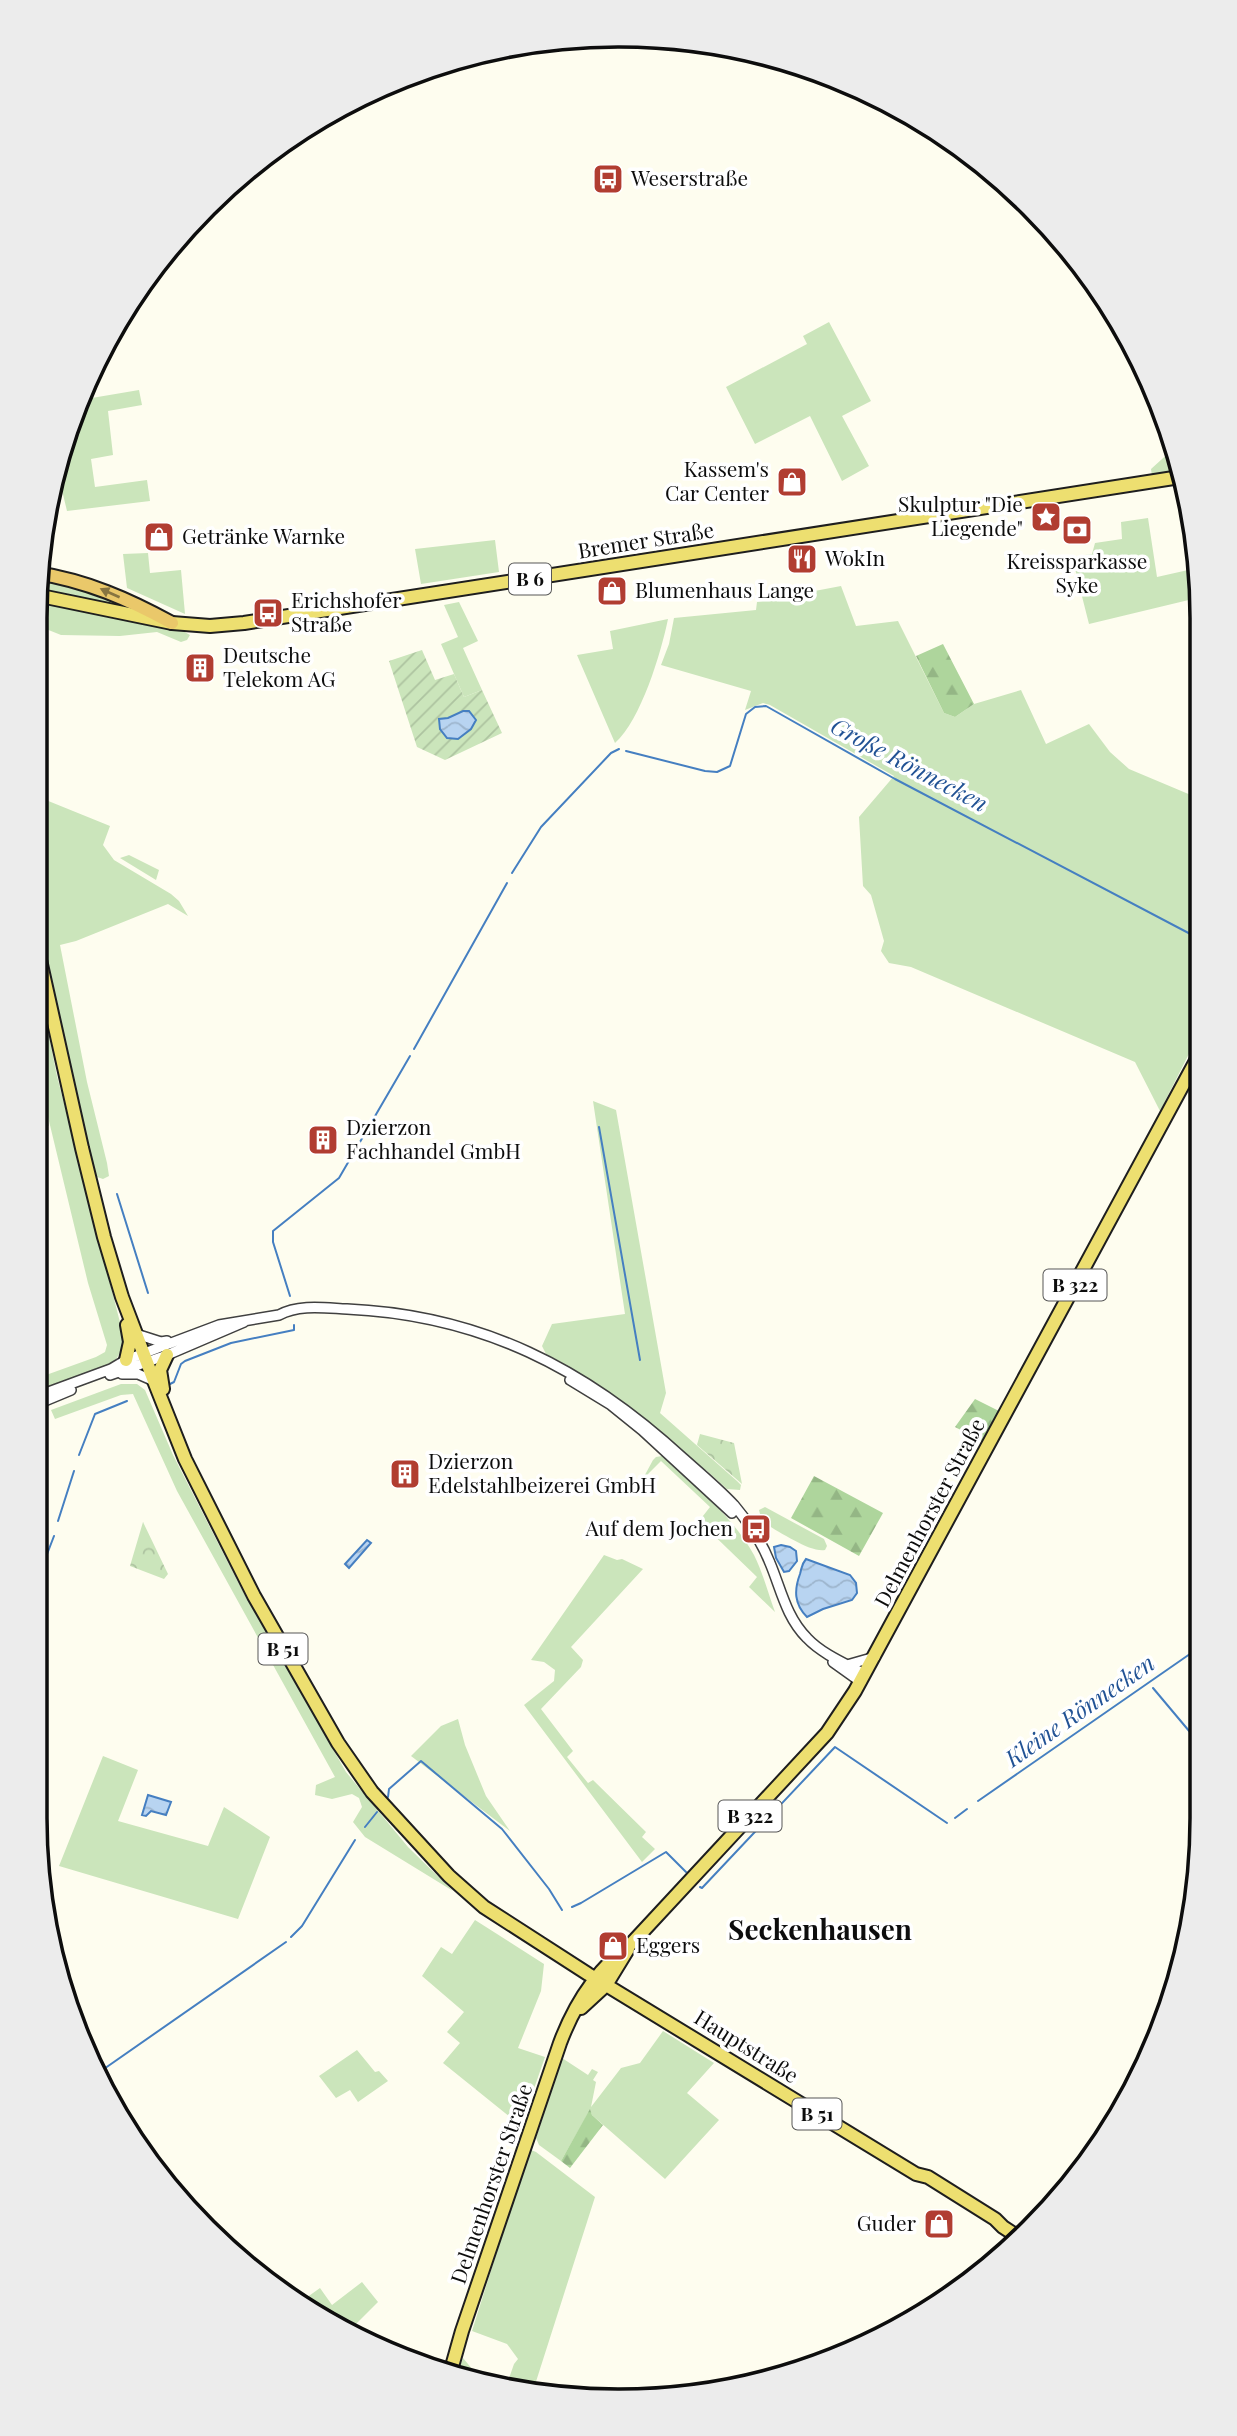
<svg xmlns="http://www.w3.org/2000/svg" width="1237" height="2436" viewBox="0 0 1237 2436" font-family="'Playfair Display',serif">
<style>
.grass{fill:#cbe5bb}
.forest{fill:url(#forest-firs)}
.park{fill:url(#park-crowns)}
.garden{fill:url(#garden-furrows)}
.water{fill:url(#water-waves);stroke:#457fc1;stroke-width:2}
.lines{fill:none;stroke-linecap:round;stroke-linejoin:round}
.stream{stroke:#457fc1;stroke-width:2}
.tertiary-casing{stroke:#404040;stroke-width:12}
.primary-casing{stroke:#1e1e1e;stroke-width:16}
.trunk-casing{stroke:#1e1e1e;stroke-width:16}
.tertiary{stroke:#fff;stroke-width:9}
.primary{stroke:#eddf70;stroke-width:12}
.trunk{stroke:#eac86a;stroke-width:12}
.oneway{fill:#877440}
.labels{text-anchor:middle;stroke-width:7;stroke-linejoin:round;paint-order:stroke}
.shield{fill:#fff;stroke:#565656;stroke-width:2}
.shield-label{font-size:19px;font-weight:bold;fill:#0d0d0d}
.poi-label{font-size:21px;fill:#0d0d0d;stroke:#fff;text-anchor:start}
.street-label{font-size:21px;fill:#0d0d0d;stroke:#fff}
.water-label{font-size:23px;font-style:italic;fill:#215294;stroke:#fff}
.district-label{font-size:28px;font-weight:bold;fill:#0d0d0d;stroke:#fff}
.rim{fill:none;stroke:#0d0d0d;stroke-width:3.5}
</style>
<defs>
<pattern id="forest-firs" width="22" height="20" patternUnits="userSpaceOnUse" patternTransform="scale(1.75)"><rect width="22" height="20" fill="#aed59c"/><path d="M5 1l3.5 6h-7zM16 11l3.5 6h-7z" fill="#94b685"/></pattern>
<pattern id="park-crowns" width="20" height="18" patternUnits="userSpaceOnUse" patternTransform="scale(1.75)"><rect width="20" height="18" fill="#cbe5bb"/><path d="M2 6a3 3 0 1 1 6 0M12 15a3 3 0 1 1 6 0" fill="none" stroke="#adc3a0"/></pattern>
<pattern id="garden-furrows" width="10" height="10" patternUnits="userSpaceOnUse" patternTransform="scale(1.75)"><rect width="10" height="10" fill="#cbe5bb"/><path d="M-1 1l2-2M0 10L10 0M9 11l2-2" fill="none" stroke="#adc3a0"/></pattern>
<pattern id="water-waves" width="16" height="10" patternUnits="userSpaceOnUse" patternTransform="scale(1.75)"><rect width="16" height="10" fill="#b8d4f1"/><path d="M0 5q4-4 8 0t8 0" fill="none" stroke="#9db5cd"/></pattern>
</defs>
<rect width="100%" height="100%" fill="#fefdef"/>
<path class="grass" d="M829 322 871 401 842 416 869 466 842 481 810 416 755 444 726 387 807 344 803 336Z
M139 390 142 405 108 411 113 455 91 459 95 487 147 480 150 501 67 511 56 465 80 400Z
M1172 450 1178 472 1152 476 1151 469Z
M1148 518 1157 577 1197 568V598L1089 624 1072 557 1092 554 1095 543 1122 539 1121 522Z
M495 540 499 572 421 584 415 549Z
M148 553 150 573 181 570 185 614 127 588 123 554Z
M37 576 60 580 145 614 66 594 36 589Z
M841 586 856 626 898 621 944 713 955 717 974 704 1021 690 1046 744 1089 724 1110 752 1129 769 1198 798V1036L1160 1111 1135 1062 911 967 889 963 881 951 884 941 871 895 863 886 859 817 894 776 770 705 763 703 745 710 751 691 661 665 669 644 674 618 756 610 757 602Z
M36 601 181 630 190 635 187 640 181 642 157 632 120 636 61 635 46 629 36 620Z
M459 602 478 641 463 648 482 690 464 697 441 644 458 637 444 605Z
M668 619C661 653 641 720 615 743L577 655 613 649 610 631Z
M36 796 110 826 103 845 114 860 171 894 179 901 188 916 168 904 76 941 60 945 87 1082 107 1163 109 1176 103 1179 97 1177 92 1164 48 971 36 904Z
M129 855 159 870 156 880 120 858Z
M36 972 57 1076 124 1338C123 1346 121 1352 116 1359 103 1376 56 1387 35 1395V1379L96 1357 105 1352 107 1345 88 1283 42 1092 36 1059Z
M593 1101 616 1110 666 1393 660 1413 737 1481 741 1485 740 1490 727 1489 706 1470 703 1472 640 1416 562 1365 561 1362 546 1354 542 1346 552 1324 625 1314Z
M121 1384H137L145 1390 173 1455 241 1588 346 1772 408 1847 453 1891 365 1837 353 1822 362 1807 359 1798 352 1794 332 1799 315 1795 316 1785 335 1777 177 1491 133 1394 121 1395 55 1419 51 1410Z
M662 1456C695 1485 733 1517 754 1555 763 1573 768 1593 775 1612L749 1587 757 1577 699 1521 710 1507 661 1461 646 1476 633 1497 653 1460 656 1457Z
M765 1507 824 1539 827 1546 825 1550C810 1553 777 1530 762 1522L759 1510Z
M604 1555 617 1560 622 1559 643 1569 571 1647 583 1660 581 1667 541 1709 573 1751 567 1757 588 1783 593 1780 646 1832 642 1837 655 1849 642 1862 524 1705 554 1681 555 1670 544 1662 531 1660Z
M458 1719 465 1745 486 1796 510 1831 411 1756 441 1726Z
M103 1756 138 1770 118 1821 208 1846 224 1807 270 1837 238 1919 59 1866Z
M475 1920 544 1964 541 1991 518 2048 545 2057 521 2126 443 2063 460 2043 447 2032 464 2012 422 1976 441 1947 452 1954Z
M663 2031 714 2063 687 2093 719 2120 665 2179 592 2115 590 2110 561 2161 539 2145 536 2138 562 2058 588 2075 592 2069 598 2072 593 2080 596 2082 591 2107 621 2068 640 2063Z
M357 2050 375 2072 379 2071 388 2081 358 2102 350 2090 336 2098 319 2076Z
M531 2150 536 2152 595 2197 533 2391 505 2390 514 2364 518 2359 507 2344 472 2331 528 2153Z
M362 2282 378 2302 349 2331 326 2323 299 2303 320 2288 332 2305Z
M463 2358 483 2382 458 2372Z"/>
<path class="forest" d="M943 644 974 704 955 717 944 713 916 656Z
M975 1399 999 1411 982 1441 955 1427Z
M814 1476 883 1513 859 1556 791 1518Z
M590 2109 592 2115 603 2125 570 2168 561 2161Z"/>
<path class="park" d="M36 1072H39L49 1126 36 1123Z
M700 1434 734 1443 742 1484 697 1445Z
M143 1522 168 1574 164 1579 130 1566Z"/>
<path class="garden" d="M422 650 435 680 454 674 464 697 482 690 502 733 445 760 417 747 389 661Z"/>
<path class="water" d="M463 711H469L476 720 471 729 458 739 447 738 440 729 439 719 448 718Z
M367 1540 371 1543 349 1568 345 1564Z
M781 1545 790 1547 796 1551 797 1561 789 1571 784 1572 776 1558 774 1547Z
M806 1559 850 1575 856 1583 857 1593 852 1600 823 1609 807 1617C794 1604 794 1590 800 1574 802 1567 801 1565 806 1559Z
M148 1795 171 1802 166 1815 151 1811 146 1816 142 1815Z"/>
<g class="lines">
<path class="stream" d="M626 751 705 771 717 772 730 766 746 714 755 707 766 706 895 779 1198 938
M512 873 541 827 611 753 619 749
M414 1049 507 883
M599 1127 640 1360
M117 1194 148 1293
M290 1296 273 1242V1231L339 1178 410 1056
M170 1384 174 1382 181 1364 185 1361 231 1343 294 1330V1325
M79 1455 95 1414 127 1401
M58 1521 74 1471
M44 1562 54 1536
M1153 1688 1200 1744
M388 1797 389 1789 421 1761 502 1829 549 1889 562 1910
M978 1801 1200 1647
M955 1818 967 1809
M365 1827 377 1812
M700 1887 702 1888 835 1747 947 1823
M572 1907 581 1903 666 1852 686 1872
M291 1937 302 1926 355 1840
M101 2071 286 1942"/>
<g class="tertiary-casing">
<path id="tertiary" d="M136 1334 161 1342 167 1341
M122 1374H138L154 1381
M110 1375 167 1355 244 1322
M570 1380 611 1405 642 1430 732 1513
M35 1397 111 1369 126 1360 219 1325 279 1315C299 1304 325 1308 347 1309 481 1315 585 1368 683 1458 700 1473 718 1488 734 1505 749 1523 761 1540 770 1563 781 1589 786 1617 807 1638 822 1654 846 1664 865 1674
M35 1405 71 1390
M833 1662 861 1682
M847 1665 875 1657"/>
</g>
<g class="primary-casing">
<path id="primary" d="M36 595 172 623 210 626 244 623 1180 477
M36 942 82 1148 104 1237 122 1297 154 1381 185 1459 254 1596 338 1743 372 1792 449 1876 484 1907 588 1974 916 2174 928 2177 995 2219 1003 2227 1020 2238
M126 1360 130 1342 127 1325
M163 1389 160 1370 167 1355
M581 2008 606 1985 628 1949
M451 2370 462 2331 560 2043C575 2003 598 1968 632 1943L827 1733 855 1691 1198 1057"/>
</g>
<g class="trunk-casing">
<path id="trunk" d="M37 573C87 581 128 599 172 623"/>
</g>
<use href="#tertiary" class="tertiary"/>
<use href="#primary" class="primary"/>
<use href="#trunk" class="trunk"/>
</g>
<defs><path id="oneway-solid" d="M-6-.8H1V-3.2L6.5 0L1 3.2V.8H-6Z" transform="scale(1.75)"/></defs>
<use class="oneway" href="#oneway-solid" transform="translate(110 593) rotate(-156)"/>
<defs>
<g id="bus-square" transform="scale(1.575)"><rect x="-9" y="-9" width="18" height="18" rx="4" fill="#b13d31" stroke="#fff"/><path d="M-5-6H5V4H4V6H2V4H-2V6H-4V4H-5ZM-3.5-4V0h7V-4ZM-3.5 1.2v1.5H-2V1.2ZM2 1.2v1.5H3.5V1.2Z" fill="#fff"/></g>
<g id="shop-square" transform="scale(1.575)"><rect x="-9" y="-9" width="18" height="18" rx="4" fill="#b13d31" stroke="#fff"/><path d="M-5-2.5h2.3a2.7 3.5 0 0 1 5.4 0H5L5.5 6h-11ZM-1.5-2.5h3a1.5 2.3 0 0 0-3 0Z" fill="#fff"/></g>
<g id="sight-square" transform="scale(1.575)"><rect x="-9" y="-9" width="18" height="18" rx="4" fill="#b13d31" stroke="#fff"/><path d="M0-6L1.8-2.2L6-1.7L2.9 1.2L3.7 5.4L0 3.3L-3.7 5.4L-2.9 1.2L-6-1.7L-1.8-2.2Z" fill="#fff"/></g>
<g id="bank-square" transform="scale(1.575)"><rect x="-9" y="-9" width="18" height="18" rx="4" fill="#b13d31" stroke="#fff"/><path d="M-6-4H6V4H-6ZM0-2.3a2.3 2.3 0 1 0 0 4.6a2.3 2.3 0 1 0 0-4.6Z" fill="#fff"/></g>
<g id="restaurant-square" transform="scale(1.575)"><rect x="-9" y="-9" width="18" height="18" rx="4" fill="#b13d31" stroke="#fff"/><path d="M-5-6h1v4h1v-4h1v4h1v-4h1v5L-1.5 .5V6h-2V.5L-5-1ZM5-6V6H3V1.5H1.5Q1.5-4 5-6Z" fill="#fff"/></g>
<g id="building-square" transform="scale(1.575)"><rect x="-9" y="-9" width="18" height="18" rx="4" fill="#b13d31" stroke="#fff"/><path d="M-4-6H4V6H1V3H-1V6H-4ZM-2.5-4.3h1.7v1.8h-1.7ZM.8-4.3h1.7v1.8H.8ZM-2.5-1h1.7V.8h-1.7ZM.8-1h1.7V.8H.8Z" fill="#fff"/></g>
</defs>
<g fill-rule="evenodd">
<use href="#bus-square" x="608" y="179"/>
<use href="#shop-square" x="792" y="482"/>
<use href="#sight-square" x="1046" y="517"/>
<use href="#bank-square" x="1077" y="530"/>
<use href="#shop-square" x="159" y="537"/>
<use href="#restaurant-square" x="802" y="559"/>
<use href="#shop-square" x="612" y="591"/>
<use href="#bus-square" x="268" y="613"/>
<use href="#building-square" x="200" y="668"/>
<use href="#building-square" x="323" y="1140"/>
<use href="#building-square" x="405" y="1474"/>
<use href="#bus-square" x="756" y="1529"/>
<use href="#shop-square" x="613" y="1946"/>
<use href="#shop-square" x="939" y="2224"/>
</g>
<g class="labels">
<g class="shield">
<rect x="509" y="563.5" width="42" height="31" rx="5"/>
<rect x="1043.5" y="1269.5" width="63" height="31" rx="5"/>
<rect x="258.5" y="1633.5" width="49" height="31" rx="5"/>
<rect x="718.5" y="1800.5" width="63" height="31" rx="5"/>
<rect x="792.5" y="2098.5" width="49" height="31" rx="5"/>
</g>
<g class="shield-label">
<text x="530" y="586">B 6</text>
<text x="1075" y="1292">B 322</text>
<text x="283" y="1656">B 51</text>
<text x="750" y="1823">B 322</text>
<text x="817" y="2121">B 51</text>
</g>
<g class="poi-label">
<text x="631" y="186">Weserstraße</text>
<text x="769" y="477" text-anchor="end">Kassem's<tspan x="769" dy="24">Car Center</tspan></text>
<text x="1023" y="512" text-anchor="end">Skulptur "Die<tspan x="1023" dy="24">Liegende"</tspan></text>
<text x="182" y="544">Getränke Warnke</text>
<text x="825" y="566">WokIn</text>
<text x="1077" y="569" text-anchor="middle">Kreissparkasse<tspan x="1077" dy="24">Syke</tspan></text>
<text x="635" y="598">Blumenhaus Lange</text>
<text x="291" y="608">Erichshofer<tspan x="291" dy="24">Straße</tspan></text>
<text x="223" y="663">Deutsche<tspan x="223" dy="24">Telekom AG</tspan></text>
<text x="346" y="1135">Dzierzon<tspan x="346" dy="24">Fachhandel GmbH</tspan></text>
<text x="428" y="1469">Dzierzon<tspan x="428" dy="24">Edelstahlbeizerei GmbH</tspan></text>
<text x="733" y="1536" text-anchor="end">Auf dem Jochen</text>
<text x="636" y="1953">Eggers</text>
<text x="916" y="2231" text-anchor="end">Guder</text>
</g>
<g class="street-label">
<text transform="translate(646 541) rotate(-9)" y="7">Bremer Straße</text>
<text transform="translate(930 1513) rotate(-62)" y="7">Delmenhorster Straße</text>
<text transform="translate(746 2047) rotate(32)" y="7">Hauptstraße</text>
<text transform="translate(492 2184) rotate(-71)" y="7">Delmenhorster Straße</text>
</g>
<g class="water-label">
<text transform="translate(909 765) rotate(28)" y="8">Große Rönnecken</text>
<text transform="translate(1080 1711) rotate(-35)" y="8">Kleine Rönnecken</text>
</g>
<g class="district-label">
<text x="820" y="1940">Seckenhausen</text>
</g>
</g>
<path d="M0 0H1237V2436H0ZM618 47H619A571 571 0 0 1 1190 618V1818A571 571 0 0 1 619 2389H618A571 571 0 0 1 47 1818V618A571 571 0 0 1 618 47Z" fill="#ececec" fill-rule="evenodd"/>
<path class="rim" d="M618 47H619A571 571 0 0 1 1190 618V1818A571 571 0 0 1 619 2389H618A571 571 0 0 1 47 1818V618A571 571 0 0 1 618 47Z"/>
</svg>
